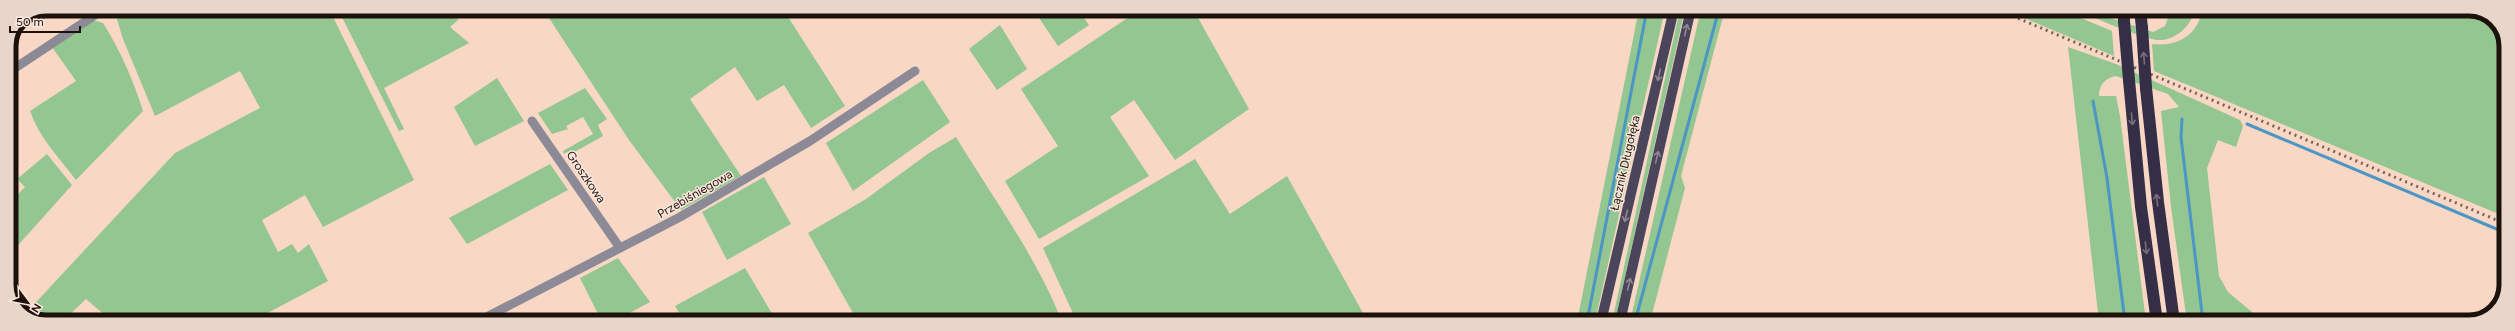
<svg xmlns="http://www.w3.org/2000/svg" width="2515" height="331" viewBox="0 0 2515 331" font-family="Figtree,sans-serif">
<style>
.green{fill:#93c691}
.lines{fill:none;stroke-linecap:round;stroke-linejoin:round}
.stream{stroke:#4b96c5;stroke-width:3}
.minor{stroke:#8d8a97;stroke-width:9}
.major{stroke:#4b455c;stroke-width:10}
.highway{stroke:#352e47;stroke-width:12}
.rail{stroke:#776357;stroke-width:3;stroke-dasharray:2 4;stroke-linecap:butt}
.highway-bridge{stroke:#352e47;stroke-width:12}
.oneway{stroke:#91868f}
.oneway2{stroke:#7a6f7b}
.labels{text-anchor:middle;stroke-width:3;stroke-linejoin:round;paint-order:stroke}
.street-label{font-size:12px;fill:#1d120b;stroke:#fbe7dc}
.rim{fill:none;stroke:#1d120b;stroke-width:5}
</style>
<rect width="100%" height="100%" fill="#f8d7c4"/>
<path class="green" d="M129 9H329L414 180 323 227 305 195 262 220 278 252 292 244 298 253 309 244 328 281 262 316 253 315 249 322H113L86 299 62 322H41L25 314 175 153 260 108 240 71 155 116 123 39 116 16Z
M338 9H458L455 10 458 20 450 27 469 43 384 88 404 129 399 131Z
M543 9H783L845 106 811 128 784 85 757 101 735 67 690 99 741 176 681 210 629 140Z
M1033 9H1078L1089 25 1058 46Z
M1141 9H1193L1249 109 1175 160 1134 100 1110 117 1149 176 1039 239 1005 181 1058 146 1021 89Z
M1639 9H1665L1595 322H1577Z
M1680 9H1685L1615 322H1612Z
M1701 9H1725L1681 176 1685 188 1650 322H1630Z
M2003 9H2059L2112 31 2114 56Z
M2075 9H2097L2110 18 2153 32 2165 26 2171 10 2151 12V9H2195C2191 27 2175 41 2157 40 2145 39 2088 16 2075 9Z
M2202 9H2474L2495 20 2506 41V217L2154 71 2152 44C2177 47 2199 35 2202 9Z
M93 20 103 23C120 50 133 79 143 111L76 180C59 158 39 137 30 111L76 81 52 47Z
M1000 25 1027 69 997 90 969 49Z
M2068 47 2116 64 2240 120 2243 126 2236 147 2218 140 2207 168 2219 276 2228 292 2264 322H2187L2171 207 2161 111 2179 107 2168 94 2116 76C2105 78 2099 85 2099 96H2116L2120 116 2146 322H2099Z
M497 78 524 121 475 146 454 107Z
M923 80 950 122 853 191 826 143Z
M585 88 607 119 598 125 603 136 569 155 567 152 564 154 563 151 593 134 583 117 566 126 568 129 552 134 538 113Z
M956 137C991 195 1038 259 1062 322H858L808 233 866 199 929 153Z
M47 154 72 185 12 252 9 249V203L25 187 17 179Z
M1195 159 1230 214 1287 176 1368 322H1077L1043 248Z
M550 164 568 190 467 244 449 218Z
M764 177 791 224 727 260 702 212Z
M618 258 650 302 613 322H602L580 278Z
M745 268 777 322H685L675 306Z"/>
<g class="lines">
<path class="stream" d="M2093 101 2107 178 2125 322
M2182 119 2181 137 2203 322
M2247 124 2506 233
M1587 322 1647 9
M1635 322 1719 9"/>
<path class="minor" d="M9 72 104 9
M532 121 620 248
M477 322 680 217 810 141 915 71"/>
<path class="major" d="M1601 322 1674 9
M1620 322 1691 9"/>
<path class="highway" d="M2124 9V21
M2140 9 2142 28
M2129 80 2141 207 2157 322
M2146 88 2158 202 2174 322"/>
<path class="rail" d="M1996 9 2506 224"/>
<path class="highway-bridge" d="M2124 21 2129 80
M2142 28 2146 88"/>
</g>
<defs><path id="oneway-shaft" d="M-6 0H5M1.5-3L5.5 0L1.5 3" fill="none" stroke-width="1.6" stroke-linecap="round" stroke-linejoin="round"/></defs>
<g class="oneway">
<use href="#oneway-shaft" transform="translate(1686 30) rotate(-77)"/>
<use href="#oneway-shaft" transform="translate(1659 75) rotate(103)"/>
<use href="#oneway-shaft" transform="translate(1657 157) rotate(-77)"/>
<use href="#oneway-shaft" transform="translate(1626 216) rotate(104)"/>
<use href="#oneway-shaft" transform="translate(1629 284) rotate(-77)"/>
</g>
<g class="oneway2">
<use href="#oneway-shaft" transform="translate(2144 58) rotate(-94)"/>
<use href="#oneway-shaft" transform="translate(2132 119) rotate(85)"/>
<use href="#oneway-shaft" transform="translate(2157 200) rotate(-96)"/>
<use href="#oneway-shaft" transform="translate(2146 248) rotate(83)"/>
</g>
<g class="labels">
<g class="street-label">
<text transform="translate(1625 163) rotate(-77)" y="4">Łącznik Długołęka</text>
<text transform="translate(586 177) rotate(56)" y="4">Groszkowa</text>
<text transform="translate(695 194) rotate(-30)" y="4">Przebiśniegowa</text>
</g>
</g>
<path d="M0 0H2515V331H0ZM46 16H2469A30 30 0 0 1 2499 46V285A30 30 0 0 1 2469 315H46A30 30 0 0 1 16 285V46A30 30 0 0 1 46 16Z" fill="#e9d6cb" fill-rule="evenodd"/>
<path class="rim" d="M46 16H2469A30 30 0 0 1 2499 46V285A30 30 0 0 1 2469 315H46A30 30 0 0 1 16 285V46A30 30 0 0 1 46 16Z"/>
<g transform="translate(28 303) rotate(122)" stroke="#fbe7dc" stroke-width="3" paint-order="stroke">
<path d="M0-3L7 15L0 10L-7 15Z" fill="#1d120b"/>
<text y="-6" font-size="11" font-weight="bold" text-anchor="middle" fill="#1d120b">N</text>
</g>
<path d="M10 26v6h70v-6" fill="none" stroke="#1d120b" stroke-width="2"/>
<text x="16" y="26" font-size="12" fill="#1d120b" stroke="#fbe7dc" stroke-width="3" paint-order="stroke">50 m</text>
</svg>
